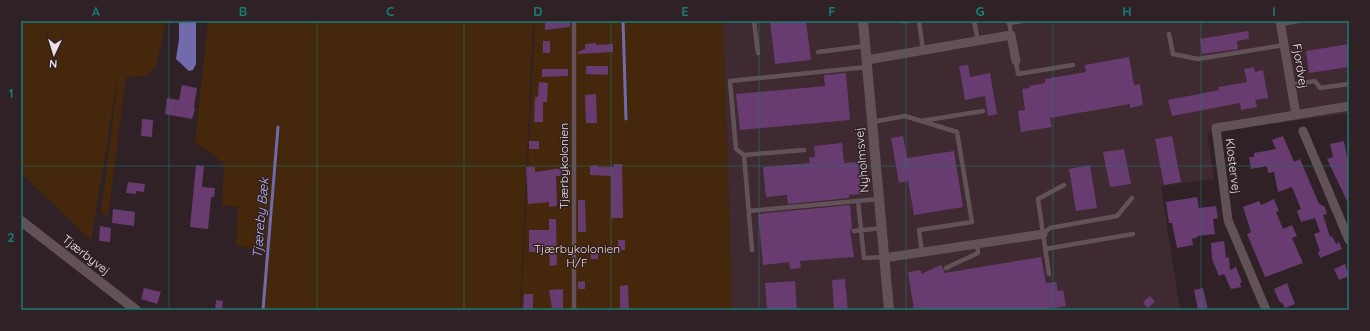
<svg xmlns="http://www.w3.org/2000/svg" width="1370" height="331" viewBox="0 0 1370 331" font-family="Quicksand,sans-serif">
<style>
.built{fill:#3f2a32}
.green{fill:#45280b}
.water{fill:#716aac}
.lines{fill:none;stroke-linecap:round;stroke-linejoin:round}
.stream{stroke:#716aac;stroke-width:3}
.building{fill:#683b71}
.lane{stroke:#625157;stroke-width:4.5}
.street{stroke:#625157;stroke-width:9}
.secondary{stroke:#625157;stroke-width:10}
.grid{fill:none;stroke:#1a7b74;stroke-width:1;stroke-opacity:0.55}
.labels{text-anchor:middle;stroke-width:3;stroke-linejoin:round;paint-order:stroke}
.street-label{font-size:12px;fill:#ece2e5;stroke:#302127}
.park-label{font-size:12px;fill:#fbdabe;stroke:#302127}
.water-label{font-size:13px;font-style:italic;fill:#bcb8f0;stroke:#302127}
.neatline{fill:none;stroke:#1a7b74;stroke-width:1.5}
.grid-label{font-size:13px;text-anchor:middle;font-weight:bold;fill:#1a7b74}
</style>
<rect width="100%" height="100%" fill="#302127"/>
<path class="built" d="M723 21H1349V113L1207 133 1214 179 1161 186 1180 310H732Z"/>
<path class="green" d="M21 21H166L156 67 146 76 126 77 108 216 101 213 120 64 91 240 21 173Z
M208 21H533L520 310H261L265 252 236 245 238 207 222 205 224 163 195 142Z
M535 21H723L732 310H521Z"/>
<path class="water" d="M179 21H196V64L193 70 189 71 176 59 179 39Z"/>
<g class="lines">
<path class="stream" d="M623 21 626 119
M263 310 278 127"/>
</g>
<path class="building" d="M545 21H570V27L545 30Z
M770 21H806L811 60 775 64Z
M1248 31 1249 39 1237 41 1238 49 1202 54 1200 39Z
M543 41H550V53H543Z
M596 43V45L613 44V52L578 54V52L585 49V44Z
M1349 44V67L1309 73 1306 51Z
M1129 57 1134 85 1140 84 1143 105 1130 108V104L1050 118 1052 127 1021 132 1018 111 1025 110 1022 89 1029 88V86L1045 83V79L1086 72 1085 65Z
M968 65 970 77 990 73 997 114 988 116 985 96 965 100 959 66Z
M586 66H608V75L586 74Z
M1254 67 1255 72 1263 70 1268 98 1255 100 1257 107 1241 110 1240 103 1172 116 1168 100 1219 90 1218 87 1247 82 1244 69Z
M542 69H568V76L542 77Z
M846 73 850 120 740 130 736 94 825 86 824 75Z
M539 82 548 83 547 102H543V122H534L535 97H538Z
M182 85 197 88 194 107 195 109 192 119 165 114 167 98 179 100Z
M596 94 597 123H586L585 95Z
M142 119 153 120 152 137 141 136Z
M903 136 907 158 954 151 963 207 914 215 908 181 899 183 891 138Z
M1172 136 1181 182 1164 185 1155 139Z
M1283 136 1294 162 1300 159 1319 204 1325 207 1327 214 1323 215 1330 237 1332 236 1336 244 1339 242 1342 249 1320 258 1318 252 1320 251 1314 234 1320 232 1315 218 1301 222 1297 211 1301 209 1292 187 1278 192 1274 172 1268 173 1267 166 1251 169 1249 157H1254V153L1276 149 1272 140Z
M529 141H539V149H529Z
M1344 141 1349 168V205L1327 159 1333 157 1330 144Z
M842 143 844 163 858 162 861 194 849 195V198L788 204 787 195 766 197 763 167 810 163 809 158 815 157 814 146Z
M1124 149 1131 184 1110 187 1103 152Z
M614 164H622L623 218H611V176L590 175V166L597 165V167H614Z
M196 165 204 166 202 187 215 188 214 197H211L208 229 190 227Z
M1090 165 1097 208 1076 211 1069 169Z
M526 167H535V172L562 168V176H556L557 206 549 207V202L528 204Z
M128 182 145 184 144 192 136 191V194L126 193Z
M1197 197 1199 208 1216 206 1218 218 1213 219 1215 234 1197 236 1198 237 1192 239 1193 245 1177 248 1172 223H1169L1166 202Z
M1274 199 1279 211 1276 212 1283 229 1292 225 1297 236 1292 238 1303 263 1265 277 1247 234 1251 232 1243 207 1259 201 1261 205Z
M578 200H585L586 232H578Z
M850 205 852 228 850 231 854 257 800 261 801 268 790 269 789 262 763 265 758 214Z
M113 209 135 212 134 226 112 223Z
M549 219H556L557 265 550 266 549 252H529V230H549Z
M100 226 111 228 110 242 99 241Z
M618 240H625V250H618Z
M1224 241 1226 258 1229 257 1230 270 1236 267 1242 282 1240 283 1241 287 1237 288 1231 289 1224 274 1219 276 1212 259 1211 243Z
M598 251V259H591L590 252Z
M1041 257 1046 283 1056 282 1058 291 1063 290 1066 306 1042 310H914L908 272 921 270V274L941 265 945 273Z
M1345 264 1349 276 1339 280 1334 269Z
M845 279 848 310H834L832 280Z
M585 281V289H578V282Z
M795 281 797 310H767L765 283Z
M1287 283 1295 304 1285 308 1282 302 1280 303 1274 289Z
M628 285 629 309H620V286Z
M144 288 161 292 157 304 141 299Z
M1203 288 1208 310H1198L1194 290Z
M563 289V308H552L549 290Z
M524 294H533V310H523Z
M1150 296 1155 302 1147 308 1143 302Z
M216 300 223 301 222 310H215Z"/>
<g class="lines">
<path class="lane" d="M574 21V310
M754 21 758 53
M901 21H909
M919 21 923 50
M974 21 978 41
M1009 21 1011 35
M1009 23 1022 21
M1281 24 1298 21
M1169 34 1173 54 1198 59 1284 45
M818 52 865 46
M1016 61 1018 74 1073 65
M1291 85 1315 81 1320 88 1349 84
M921 121 983 111
M872 122 905 116 957 132 972 222 919 230 922 252
M744 155 736 149 730 81 867 67
M858 201 864 258 884 257
M749 211 879 199
M854 231 882 228
M1043 234 1050 228 1117 216 1132 198
M1045 249 1133 234
M752 250 744 155 804 150
M946 268 978 253 977 244
M1049 274 1038 199 1064 185"/>
<path class="street" d="M1280 21 1296 115
M867 60 1011 35 1016 61
M1303 131 1349 240
M884 258 1043 234
M1266 310 1228 220 1216 128 1349 106"/>
<path class="secondary" d="M863 21 889 310
M21 221 136 310"/>
</g>
<path class="grid" d="M169 21V310M317 21V310M464 21V310M611 21V310M759 21V310M906 21V310M1053 21V310M1201 21V310M21 166H1349"/>
<g class="labels">
<g class="street-label">
<text transform="translate(1300 66) rotate(81)" y="4">Fjordvej</text>
<text transform="translate(862 160) rotate(-95)" y="4">Nyholmsvej</text>
<text transform="translate(564 166) rotate(-90)" y="4">Tjærbykolonien</text>
<text transform="translate(1233 166) rotate(83)" y="4">Klostervej</text>
<text transform="translate(86 255) rotate(38)" y="4">Tjærbyvej</text>
</g>
<g class="park-label">
<text x="577" y="253">Tjærbykolonien<tspan x="577" dy="14">H/F</tspan></text>
</g>
<g class="water-label">
<text transform="translate(260 218) rotate(-85)" y="5">Tjæreby Bæk</text>
</g>
</g>
<rect width="1370" height="331" fill="none" stroke="#302127" stroke-width="44"/>
<g transform="translate(54 54) rotate(184)" stroke="#302127" stroke-width="3" paint-order="stroke">
<path d="M0-3L7 15L0 10L-7 15Z" fill="#ece2e5"/>
<text y="-6" font-size="11" font-weight="bold" text-anchor="middle" fill="#ece2e5">N</text>
</g>
<rect x="22" y="22" width="1326" height="287" class="neatline"/>
<g class="grid-label">
<text x="96" y="16">A</text>
<text x="243" y="16">B</text>
<text x="390" y="16">C</text>
<text x="538" y="16">D</text>
<text x="685" y="16">E</text>
<text x="832" y="16">F</text>
<text x="980" y="16">G</text>
<text x="1127" y="16">H</text>
<text x="1274" y="16">I</text>
<text x="11" y="98">1</text>
<text x="11" y="242">2</text>
</g>
</svg>
